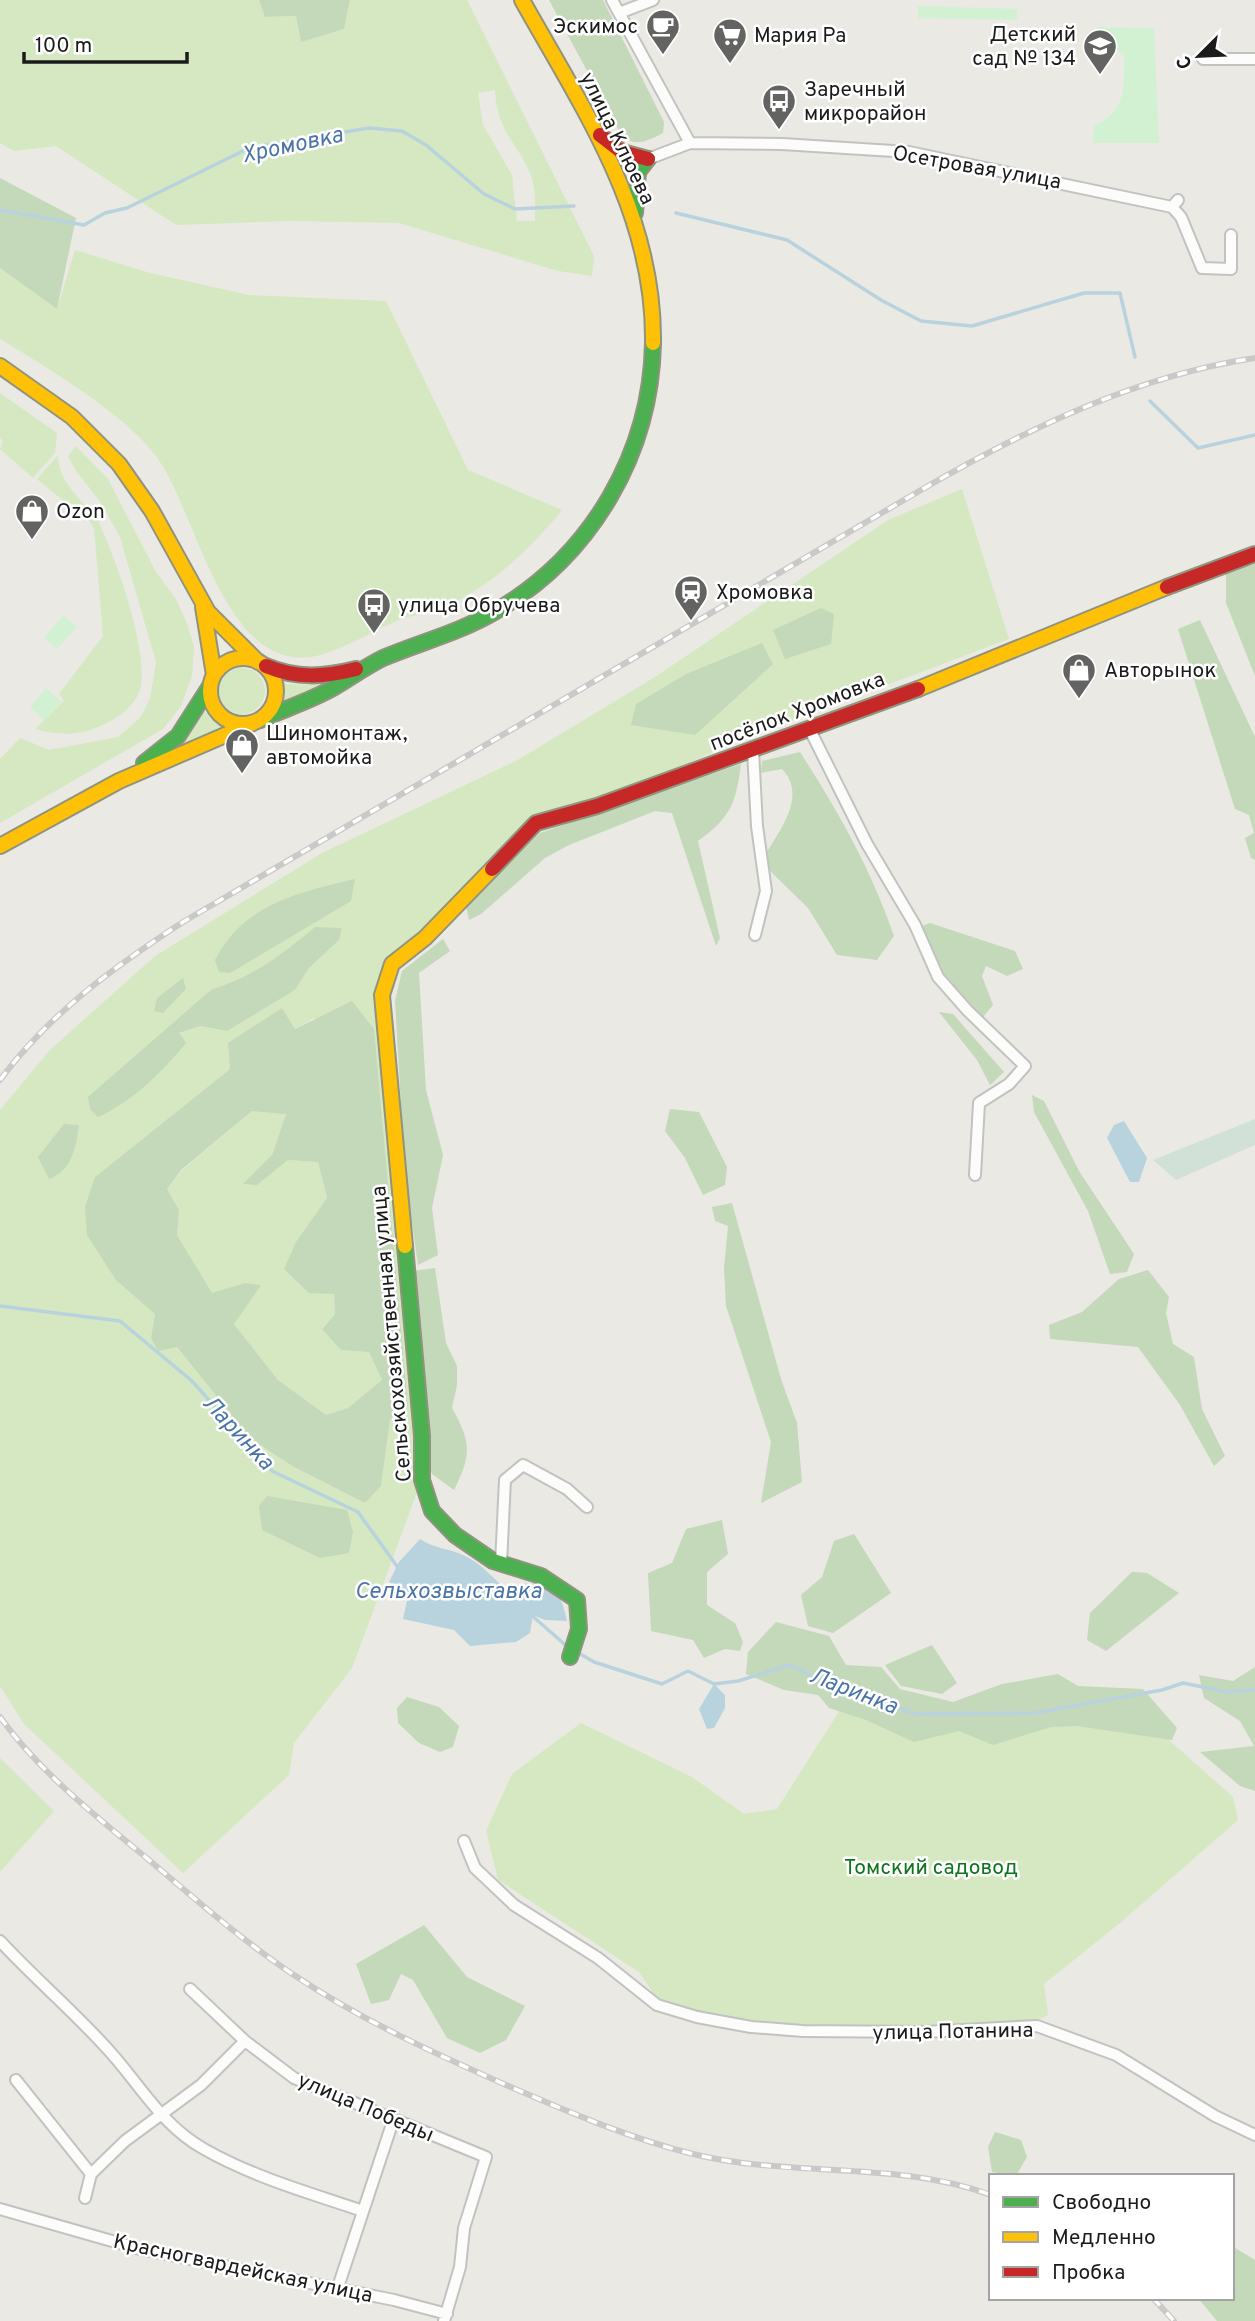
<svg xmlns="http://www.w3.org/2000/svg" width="1255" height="2321" viewBox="0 0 1255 2321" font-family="Overpass,sans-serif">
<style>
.grass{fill:#d5e8c2;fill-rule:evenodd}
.forest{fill:#c4d8ba;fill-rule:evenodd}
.wetland{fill:#d2e1d8}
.park{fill:#d2f1d3}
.water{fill:#b8d3dd}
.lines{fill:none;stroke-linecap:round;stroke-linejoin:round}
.stream{stroke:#b8d3dd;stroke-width:3.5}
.street-casing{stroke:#c2c2c0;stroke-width:14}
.fast-casing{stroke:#90937d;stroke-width:18}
.slow-casing{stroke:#90937d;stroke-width:18}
.jam-casing{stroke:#90937d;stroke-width:18}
.street{stroke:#fcfcfb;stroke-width:10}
.fast{stroke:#4caf50;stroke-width:14}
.slow{stroke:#ffc107;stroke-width:14}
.jam{stroke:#c62828;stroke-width:14}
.rail-casing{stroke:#c9c9c8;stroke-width:6}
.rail{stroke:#fff;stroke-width:3.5;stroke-dasharray:10;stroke-linecap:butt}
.labels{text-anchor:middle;stroke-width:5;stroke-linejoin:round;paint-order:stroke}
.poi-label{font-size:21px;fill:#1b1b1b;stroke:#fff;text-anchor:start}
.street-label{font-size:21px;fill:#1b1b1b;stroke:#fff}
.park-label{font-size:21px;fill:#0e751c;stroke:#fff}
.water-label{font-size:23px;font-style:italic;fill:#4b75a8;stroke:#fff}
</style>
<rect width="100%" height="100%" fill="#eae9e4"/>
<path class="grass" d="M0 0H259L265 17 296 16 301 42 344 29 350 0H467L594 256 592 276 558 271 399 223 290 221 176 225 56 146 14 151 0 143ZM495 90C497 134 519 143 531 176 536 188 535 208 535 221H517L512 175 483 125 478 93Z
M75 250 150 273 249 295 386 301 468 470 562 510C528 552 486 591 435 611 423 615 410 615 399 620 373 631 337 653 311 657 223 670 196 509 156 456 125 414 45 366 0 339V268L57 309Z
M0 393 57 433 55 453 33 478 0 449 3 441 0 438Z
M76 446 108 479 156 572 176 599 187 623 194 647 192 676 181 706 163 729 0 823V759L20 738 49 750 118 737 140 718 150 699 156 662 120 537 99 500 76 471 68 456Z
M58 455C58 478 73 491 87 508L78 513 37 479Z
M962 489 1009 639 730 744 675 769 532 819 425 929 389 956 377 988 419 1487 352 1668 294 1743 289 1775 183 1873 24 1724 0 1686V1110L50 1050 155 956 322 853 516 761 655 677 888 520ZM315 927 339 940 309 968 295 990 227 1031 201 1026 178 1034 211 989 231 983 277 960ZM282 1008 295 1029 314 1018 389 1200 408 1406 390 1419 381 1486 365 1503 294 1467 251 1439 177 1347 151 1338 155 1314 95 1177 230 1069Z
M93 511C112 546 148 646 141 685 138 703 122 715 107 723 83 736 60 736 35 729L64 701 59 694 103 636 94 528 85 515Z
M219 691a23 23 0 1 1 46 0a23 23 0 1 1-46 0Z
M284 684 321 685 283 702Z
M203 710 222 729 172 751 190 733Z
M252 1111 286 1113 272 1155 257 1185 288 1160 318 1162 327 1199 296 1242 334 1294 335 1314 322 1328 341 1350 369 1352 382 1380 348 1408 326 1415 278 1380 234 1324 245 1283 212 1294 177 1235 179 1210 167 1189 181 1171Z
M845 1702 1151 1724 1233 1797 1238 1820 1120 1923 1044 1984 1048 2015 1032 2024 864 2028 738 2020 698 2013 659 2001 639 1972 498 1880 486 1831 512 1774 581 1723 692 1777 744 1814 777 1809Z
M0 1758 54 1811 0 1872Z"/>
<path class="forest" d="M259 0H350L344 29 301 42 296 16 265 17Z
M549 0H603L664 122 663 133C649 140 638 147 623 138Z
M0 178 76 218 57 309 0 268Z
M1255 564V676L1226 603V572Z
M821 608 834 614 831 644 785 659 773 630Z
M1200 620 1255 737V860L1251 858 1245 838 1254 833 1249 815 1235 809 1178 629Z
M762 643 773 664 695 735 631 725 636 704 686 674Z
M800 752C838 811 871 869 894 936L877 960 837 955 808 908 761 862C777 833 809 797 782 769L761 773 762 761Z
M741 764C736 804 730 818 698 841L720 938 716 946 672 813 655 811 569 845 545 858 481 914 469 920 466 906 540 833Z
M355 879 351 901 230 973 219 972 215 960C244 904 297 893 355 879Z
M930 923 1015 951 1023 969 1007 976 986 966 982 976 993 1005 982 1018 936 964 922 926Z
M315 927 342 928 339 940 309 968 295 990 227 1031 201 1026 179 1033 186 1043C163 1071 131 1103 98 1117L90 1109 88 1097 212 989C253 977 283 954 315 927Z
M443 939 450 951 419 973 426 1090 443 1155 432 1208 438 1255 418 1265 405 1174 395 1001 402 971Z
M183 978 186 989 163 1013 154 1011 157 998Z
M352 1001 374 1029 408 1406 390 1419 381 1486 365 1503 294 1467 251 1439 177 1347 158 1351 151 1338 155 1314 116 1280 87 1235 85 1207 95 1177 230 1069 228 1043 282 1008 295 1029ZM252 1111 286 1114 272 1155 243 1184 257 1185 288 1160 318 1162 327 1198 296 1242 284 1269 309 1293 334 1294 335 1314 322 1329 341 1350 369 1352 382 1380 348 1408 326 1415 278 1380 234 1324 261 1285 245 1283 212 1293 177 1235 179 1210 167 1189 181 1170Z
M939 1012 953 1014 1004 1072 990 1085 977 1060Z
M1032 1095 1044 1101 1079 1171 1134 1254 1127 1272 1110 1274 1088 1211 1034 1112Z
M670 1109 699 1112 727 1167 725 1185 703 1195 685 1158 665 1131Z
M64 1124 79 1125C76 1148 72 1170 49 1179L38 1157Z
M732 1203 781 1379 797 1423 802 1482 761 1503 771 1442 726 1306 724 1268 728 1226 715 1221 712 1207Z
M435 1268 446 1343 457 1366V1385L452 1408C471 1442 472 1454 454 1490L432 1474 428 1458 412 1271Z
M1148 1270 1169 1297 1166 1313 1173 1344 1194 1357 1202 1409 1225 1456 1214 1466 1180 1405 1138 1347 1050 1339 1049 1325 1082 1312 1119 1279Z
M267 1496 347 1510 353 1532 349 1553 320 1558 262 1530 259 1506Z
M722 1520 728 1554 707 1572V1605L735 1623 743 1642 740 1651 725 1649 704 1658 693 1640 651 1631 648 1573 672 1563 686 1529Z
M854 1534 891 1593 833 1633 808 1626 801 1595 822 1577 834 1541Z
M1132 1572 1147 1573 1179 1593 1106 1651 1087 1640 1090 1613Z
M776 1622 829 1636 846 1665 881 1667 900 1689 953 1702 1002 1684 1058 1674 1078 1686 1143 1689 1177 1728 1172 1740 1077 1726 1051 1727 993 1745 959 1731 914 1742 866 1720 829 1708 818 1695 784 1690 746 1674 748 1652Z
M932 1645 957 1683 942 1694 901 1686 885 1665Z
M1255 1667V1791L1240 1786 1200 1752 1254 1746 1240 1721 1204 1698 1199 1675 1233 1681Z
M407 1697 439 1707 459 1726 453 1747 440 1752 419 1743 398 1723 397 1708Z
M424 1925 467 1977 525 2006 506 2040 480 2053 447 2038 413 1980 401 1974 389 2000 371 2004 356 1964Z
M995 2132 1021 2140 1027 2157 1016 2176 992 2172 988 2147Z
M1232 2246 1255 2260V2321H1217L1198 2298H1232Z"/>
<path class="wetland" d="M1255 1119V1145L1176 1180 1153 1160Z"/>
<path class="park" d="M918 6 1017 9V20L918 18Z
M1099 27 1154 28 1159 143H1093L1094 126C1127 111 1124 87 1124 55L1099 34Z
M63 615 77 627 57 649 44 638Z
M46 688 62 702 45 721 30 707Z"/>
<path class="water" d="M1124 1121 1147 1158 1139 1182H1130L1107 1138 1114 1125Z
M420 1539C435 1549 448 1548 463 1555 480 1562 490 1576 504 1587 541 1580 559 1579 567 1621L545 1620 533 1615 530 1633 516 1642 470 1646 454 1630 403 1619 408 1596 389 1582 399 1562Z
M714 1684 725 1695V1708L714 1728 707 1729 699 1709Z"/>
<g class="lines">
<path class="stream" d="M0 210 84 225 105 213 127 208 249 148 369 128 402 131 426 145 484 194 515 209 574 206
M676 213 787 240 881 300 921 321 972 326 1084 293H1120L1135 357
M1150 401 1198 448 1255 435
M0 1306 120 1321 192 1381 272 1471 358 1512 399 1569
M529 1613 570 1649
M577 1652 594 1662 662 1684 688 1671 714 1684 738 1681 790 1665 840 1689 916 1714 1034 1713 1162 1690 1183 1683 1227 1692 1255 1690"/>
<g class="street-casing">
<path id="street" d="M612 0 690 143
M619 13 653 0
M1203 59H1255
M648 159 690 143 782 144 909 152 1172 207 1178 200
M1172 207 1181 217 1202 268 1231 269V235
M809 728 867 844 915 925 938 977 967 1010 1025 1066 1009 1084 979 1103 975 1175
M753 750 757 826 766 891 755 935
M501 1564 505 1480 523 1465 567 1489 587 1507
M464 1841 475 1868 514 1905 598 1958 657 2005 697 2017 751 2027 803 2031 925 2032 1037 2026 1116 2055 1215 2116 1255 2135
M0 1941C36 1980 77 2014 112 2054 142 2088 163 2126 204 2149 253 2177 310 2193 363 2211
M190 1989 245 2041 294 2078 486 2157 464 2228 460 2267 444 2321
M16 2080 91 2174
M85 2198 91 2174 125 2141 201 2085 245 2041
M0 2209 140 2249 394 2300 447 2314
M337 2290 393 2121"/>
</g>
<g class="fast-casing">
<path id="fast" d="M635 213 638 172 648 159
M260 720C284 709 310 701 333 688 350 678 365 667 383 658 421 642 461 632 496 611 592 555 651 453 653 343
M144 763 178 736 210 686
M405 1246 422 1436V1480L432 1511 455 1535 493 1561 541 1576 577 1600 579 1629 570 1657"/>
</g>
<g class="slow-casing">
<path id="slow" d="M522 0C583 109 655 213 653 343
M0 366 72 417 119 464 152 511 208 612 258 662
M203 607 214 675
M210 691a33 33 0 1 1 66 0a33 33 0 1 1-66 0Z
M918 689 1167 587
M0 846 119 781 253 723
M405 1246 382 995 392 964 425 938 492 869"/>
</g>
<g class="jam-casing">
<path id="jam" d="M600 135 622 152 648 159
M1167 587 1255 554
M266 666C297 679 324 677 356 669
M492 869 536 823 597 806 918 689"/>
</g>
<use href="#street" class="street"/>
<use href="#fast" class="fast"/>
<use href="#slow" class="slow"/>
<use href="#jam" class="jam"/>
<g class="rail-casing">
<path id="rail" d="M0 1080C50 1013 114 967 183 922L921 490C1025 430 1135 376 1255 358
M0 1717C39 1771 92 1813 143 1855 192 1896 241 1940 294 1975 361 2020 434 2053 506 2085 567 2111 628 2138 693 2154 791 2178 895 2160 991 2195
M1153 2298 1174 2321"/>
</g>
<use href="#rail" class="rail"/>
</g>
<defs>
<g id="cafe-pin" transform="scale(1.75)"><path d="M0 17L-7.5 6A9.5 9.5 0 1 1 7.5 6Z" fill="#636361" stroke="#fff"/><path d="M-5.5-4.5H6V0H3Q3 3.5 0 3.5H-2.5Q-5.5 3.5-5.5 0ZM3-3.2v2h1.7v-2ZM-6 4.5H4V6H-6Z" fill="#fff"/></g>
<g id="supermarket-pin" transform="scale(1.75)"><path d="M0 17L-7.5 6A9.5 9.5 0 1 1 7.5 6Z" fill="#636361" stroke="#fff"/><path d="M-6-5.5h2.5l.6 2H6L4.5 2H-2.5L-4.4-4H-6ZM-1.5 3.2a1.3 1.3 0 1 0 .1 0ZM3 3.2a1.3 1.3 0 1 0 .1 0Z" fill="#fff"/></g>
<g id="school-pin" transform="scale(1.75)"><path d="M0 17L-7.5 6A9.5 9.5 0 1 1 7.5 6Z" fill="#636361" stroke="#fff"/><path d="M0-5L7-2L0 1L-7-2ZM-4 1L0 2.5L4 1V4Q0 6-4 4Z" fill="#fff"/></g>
<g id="bus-pin" transform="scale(1.75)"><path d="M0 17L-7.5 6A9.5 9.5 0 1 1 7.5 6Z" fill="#636361" stroke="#fff"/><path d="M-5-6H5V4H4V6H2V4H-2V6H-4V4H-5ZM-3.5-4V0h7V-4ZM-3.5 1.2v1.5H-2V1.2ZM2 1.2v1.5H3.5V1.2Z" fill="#fff"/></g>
<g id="shop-pin" transform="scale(1.75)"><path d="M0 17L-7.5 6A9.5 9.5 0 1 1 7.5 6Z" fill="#636361" stroke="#fff"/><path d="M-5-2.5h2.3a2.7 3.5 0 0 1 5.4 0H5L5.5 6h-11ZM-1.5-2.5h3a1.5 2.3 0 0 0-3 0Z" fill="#fff"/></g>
<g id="station-pin" transform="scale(1.75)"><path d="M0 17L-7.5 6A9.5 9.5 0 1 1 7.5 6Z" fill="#636361" stroke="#fff"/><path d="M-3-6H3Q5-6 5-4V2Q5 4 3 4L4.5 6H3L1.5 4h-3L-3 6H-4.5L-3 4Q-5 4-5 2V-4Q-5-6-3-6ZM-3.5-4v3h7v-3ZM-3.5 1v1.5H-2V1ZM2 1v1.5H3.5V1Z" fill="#fff"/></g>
</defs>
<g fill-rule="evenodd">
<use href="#cafe-pin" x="663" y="26"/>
<use href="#supermarket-pin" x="730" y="35"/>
<use href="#school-pin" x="1100" y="46"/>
<use href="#bus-pin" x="779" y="101"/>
<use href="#shop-pin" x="32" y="511"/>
<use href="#station-pin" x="691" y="592"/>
<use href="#bus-pin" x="374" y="605"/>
<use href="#shop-pin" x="1079" y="670"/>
<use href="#shop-pin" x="242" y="745"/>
</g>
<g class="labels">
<g class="poi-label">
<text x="638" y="33" text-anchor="end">Эскимос</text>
<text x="1076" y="41" text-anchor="end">Детский<tspan x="1076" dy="24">сад № 134</tspan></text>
<text x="754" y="42">Мария Ра</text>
<text x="804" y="96">Заречный<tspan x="804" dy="24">микрорайон</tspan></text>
<text x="56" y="518">Ozon</text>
<text x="716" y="599">Хромовка</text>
<text x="398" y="612">улица Обручева</text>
<text x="1104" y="677">Авторынок</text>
<text x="266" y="740">Шиномонтаж,<tspan x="266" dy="24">автомойка</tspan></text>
</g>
<g class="street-label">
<text transform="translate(618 138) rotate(64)" y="7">улица Клюева</text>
<text transform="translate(977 167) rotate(10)" y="7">Осетровая улица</text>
<text transform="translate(797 711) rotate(-21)" y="7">посёлок Хромовка</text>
<text transform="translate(391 1334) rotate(-95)" y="7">Сельскохозяйственная улица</text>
<text transform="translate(953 2031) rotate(-1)" y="7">улица Потанина</text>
<text transform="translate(366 2107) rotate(23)" y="7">улица Победы</text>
<text transform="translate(243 2268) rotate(12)" y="7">Красногвардейская улица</text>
</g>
<g class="park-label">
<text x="931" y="1874">Томский садовод</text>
</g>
<g class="water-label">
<text transform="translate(292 144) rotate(-12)" y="8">Хромовка</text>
<text transform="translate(239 1432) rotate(47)" y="8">Ларинка</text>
<text x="448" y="1598">Сельхозвыставка</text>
<text transform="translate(854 1690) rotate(21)" y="8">Ларинка</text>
</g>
</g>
<rect x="989" y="2174" width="245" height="126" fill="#ffffff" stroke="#a4a4a4" stroke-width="2"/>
<rect x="1003" y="2197" width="35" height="10" fill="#4caf50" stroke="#a4a4a4" stroke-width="2"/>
<text x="1052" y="2209" font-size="21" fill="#1b1b1b">Свободно</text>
<rect x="1003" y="2232" width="35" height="10" fill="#ffc107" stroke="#a4a4a4" stroke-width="2"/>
<text x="1052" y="2244" font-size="21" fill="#1b1b1b">Медленно</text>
<rect x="1003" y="2267" width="35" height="10" fill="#c62828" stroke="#a4a4a4" stroke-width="2"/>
<text x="1052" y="2279" font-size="21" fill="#1b1b1b">Пробка</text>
<g transform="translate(1199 56) rotate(246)" stroke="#ffffff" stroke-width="5" paint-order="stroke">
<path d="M0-5L12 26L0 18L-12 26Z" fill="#1b1b1b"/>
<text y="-10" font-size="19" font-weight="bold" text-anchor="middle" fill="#1b1b1b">С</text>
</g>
<path d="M24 52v10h163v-10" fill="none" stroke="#1b1b1b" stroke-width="3.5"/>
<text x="35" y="52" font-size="21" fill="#1b1b1b" stroke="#ffffff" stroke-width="5" paint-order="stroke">100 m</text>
</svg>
